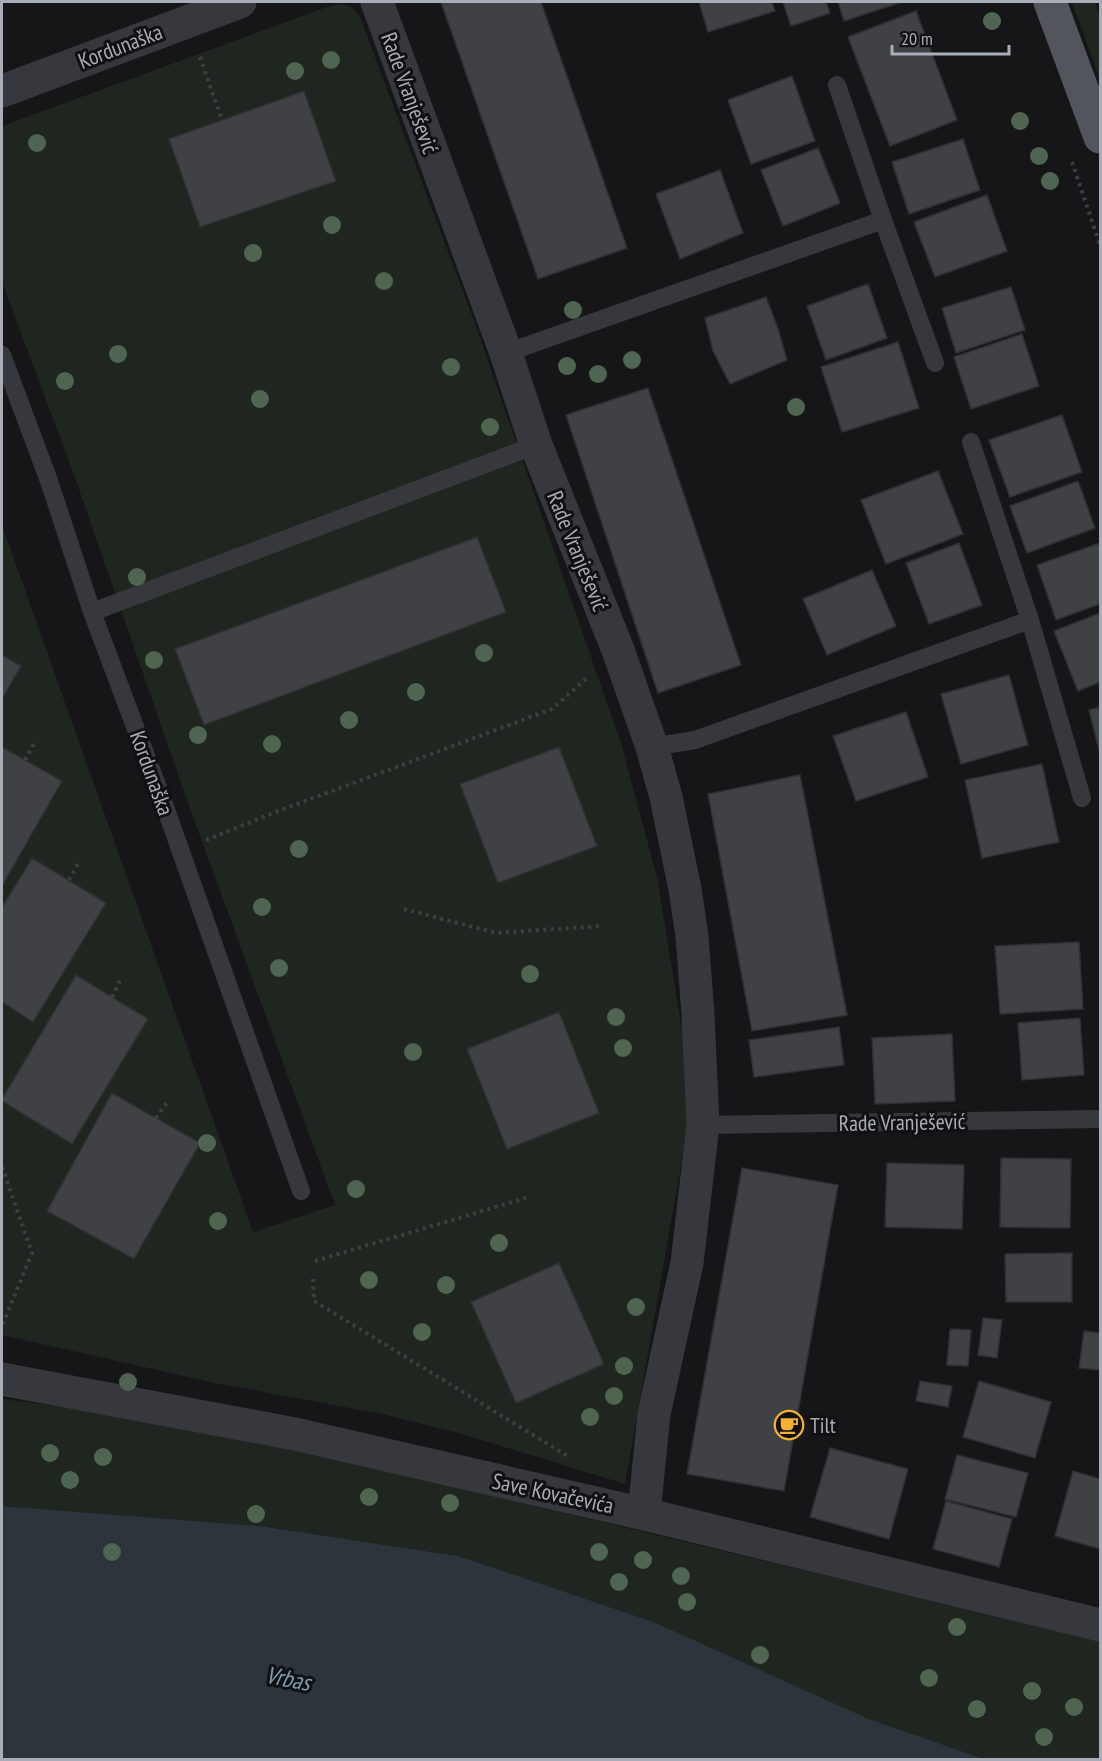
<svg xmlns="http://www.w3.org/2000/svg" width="1102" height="1761" viewBox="0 0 1102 1761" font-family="'PT Sans Narrow',sans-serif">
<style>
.green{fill:#1e261f}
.water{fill:#2c353c}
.building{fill:#404145;stroke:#303034;stroke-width:1.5}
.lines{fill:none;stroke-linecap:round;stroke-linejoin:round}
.path{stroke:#3d3f44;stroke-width:4;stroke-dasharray:3 4.5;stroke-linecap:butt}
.lane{stroke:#37383d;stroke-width:18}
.street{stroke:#37383d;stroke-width:33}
.primary{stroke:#53555c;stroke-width:33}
.tree{fill:#506452}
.labels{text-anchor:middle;stroke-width:6;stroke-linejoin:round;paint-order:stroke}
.street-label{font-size:22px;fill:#a8adb8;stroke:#111113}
.poi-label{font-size:22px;fill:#a8adb8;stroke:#111113;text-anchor:start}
.water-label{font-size:24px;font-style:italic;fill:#7f9bb3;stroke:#111113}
</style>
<rect width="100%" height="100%" fill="#161618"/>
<path class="green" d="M1072 2H1095L1100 17V80Z
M341 4 352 7 360 17 474 321 621 743 657 877 693 1097 625 1484 459 1433 382 1414 215 1383 2 1335V525L253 1232 335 1205 188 803 73 472 2 282V126L327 7Z
M2 1399 149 1418 410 1476 1100 1641V1759H984L869 1719 654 1622 458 1556 260 1526 2 1506Z"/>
<path class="water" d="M2 1506 260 1526 458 1556 654 1622 869 1719 984 1759H2Z"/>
<path class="building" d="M441 2H541L627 248 538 279Z
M699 2H772L775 11 708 32Z
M783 2H826L830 13 791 26Z
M838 2H902L844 21Z
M916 11 957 120 890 146 848 37Z
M792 76 815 141 751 164 728 100Z
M304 91 336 181 200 227 169 139Z
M963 139 980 190 909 214 892 162Z
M818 148 840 203 783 226 761 170Z
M720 170 743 233 680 259 656 194Z
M987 195 1007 251 935 277 914 222Z
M868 284 887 338 826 360 807 306Z
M1011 287 1025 330 956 353 942 308Z
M766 297 778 329 787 360 730 384 713 351 705 318Z
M1022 334 1039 386 971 409 954 357Z
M898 342 919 408 842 432 821 367Z
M648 388 741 665 658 693 566 415Z
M1062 415 1082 472 1010 497 989 440Z
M938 471 963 534 886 564 861 500Z
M1078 481 1095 528 1027 553 1010 506Z
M477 537 506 612 204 725 175 649Z
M959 543 982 605 929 624 906 563Z
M1100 543V604L1056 620 1037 565Z
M872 570 896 626 827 655 803 599Z
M1100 613V682L1078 691 1054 631Z
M2 655 21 666 2 699Z
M1009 675 1028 745 961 764 941 694Z
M1100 707V754L1089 710Z
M906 712 928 777 856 801 833 736Z
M2 747 62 781 2 886Z
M559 747 597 846 498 883 460 784Z
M1042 764 1059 842 982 858 965 780Z
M800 775 847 1015 752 1031 708 794Z
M32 858 106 903 33 1022 2 1002V907Z
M1079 942 1083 1009 1000 1014 995 946Z
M76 975 148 1019 72 1144 2 1101V1099Z
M559 1012 599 1113 507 1149 467 1049Z
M1080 1018 1084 1075 1022 1080 1018 1023Z
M839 1027 844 1065 754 1077 749 1040Z
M952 1034 955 1101 875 1104 872 1038Z
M112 1093 200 1143 134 1259 47 1211Z
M1001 1158 1071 1159 1070 1228 1000 1227Z
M887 1163 964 1165 962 1229 885 1227Z
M742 1168 838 1185 784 1491 687 1474Z
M1072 1253V1302H1006L1005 1254Z
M559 1263 604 1364 516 1403 471 1302Z
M983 1318 1002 1320 997 1358 978 1355Z
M950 1329 971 1330 968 1366 947 1365Z
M1084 1331 1100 1333V1370L1079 1368Z
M920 1381 952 1386 948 1407 916 1401Z
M979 1381 1051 1402 1035 1458 963 1437Z
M830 1448 908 1469 889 1539 810 1517Z
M957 1455 1028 1473 1016 1517 945 1499Z
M1073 1471 1100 1479V1549L1055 1536Z
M946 1501 1012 1519 999 1567 933 1549Z"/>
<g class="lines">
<path class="path" d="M200 57 222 120
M1072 162 1100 245
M25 760 36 740
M206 840 281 810 552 709 588 677
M69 880 80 860
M404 909 496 933 601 926
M112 997 120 981
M156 1118 168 1101
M2 1167 32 1253 2 1326
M315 1261 529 1197
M313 1279 314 1301 569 1457"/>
<path class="lane" d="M837 85 883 220 935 363
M506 353 883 220
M2 355 49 481 92 612 164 804 301 1191
M971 442 1030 620 1082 798
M92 612 536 445
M652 747 695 740 1030 620
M703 1125 1100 1119"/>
<path class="street" d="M377 2 506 353 536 445 618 650 652 747 666 797 685 889 692 936 698 1014 703 1125 687 1263 654 1414 644 1514
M2 91 240 2
M2 1379 295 1434 644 1514 1100 1625"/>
<path class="primary" d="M1050 2 1100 137"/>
</g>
<g class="tree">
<circle cx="992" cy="21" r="9"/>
<circle cx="331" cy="60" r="9"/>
<circle cx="295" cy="71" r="9"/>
<circle cx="1020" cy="121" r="9"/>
<circle cx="37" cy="143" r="9"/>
<circle cx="1039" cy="156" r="9"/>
<circle cx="1050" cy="181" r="9"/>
<circle cx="332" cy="225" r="9"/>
<circle cx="253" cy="253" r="9"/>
<circle cx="384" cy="281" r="9"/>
<circle cx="573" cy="310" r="9"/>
<circle cx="118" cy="354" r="9"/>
<circle cx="632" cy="360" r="9"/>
<circle cx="567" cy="366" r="9"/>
<circle cx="451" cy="367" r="9"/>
<circle cx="598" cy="374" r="9"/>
<circle cx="65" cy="381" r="9"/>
<circle cx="260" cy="399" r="9"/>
<circle cx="796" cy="407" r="9"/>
<circle cx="490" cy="427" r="9"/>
<circle cx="137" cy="577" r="9"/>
<circle cx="484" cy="653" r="9"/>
<circle cx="154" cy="660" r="9"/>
<circle cx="416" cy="692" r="9"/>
<circle cx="349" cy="720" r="9"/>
<circle cx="198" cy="735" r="9"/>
<circle cx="272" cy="744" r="9"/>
<circle cx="299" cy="849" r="9"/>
<circle cx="262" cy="907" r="9"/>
<circle cx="279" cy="968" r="9"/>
<circle cx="530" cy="974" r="9"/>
<circle cx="616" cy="1017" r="9"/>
<circle cx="623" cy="1048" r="9"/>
<circle cx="413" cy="1052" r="9"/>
<circle cx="207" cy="1143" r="9"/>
<circle cx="356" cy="1189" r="9"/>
<circle cx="218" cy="1221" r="9"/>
<circle cx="499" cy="1243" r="9"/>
<circle cx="369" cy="1280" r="9"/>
<circle cx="446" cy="1285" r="9"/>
<circle cx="636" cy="1307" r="9"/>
<circle cx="422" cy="1332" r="9"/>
<circle cx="624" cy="1366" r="9"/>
<circle cx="128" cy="1382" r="9"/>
<circle cx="614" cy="1396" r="9"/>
<circle cx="590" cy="1417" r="9"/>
<circle cx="50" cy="1453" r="9"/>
<circle cx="103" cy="1457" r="9"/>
<circle cx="70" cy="1480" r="9"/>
<circle cx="369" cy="1497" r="9"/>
<circle cx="450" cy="1503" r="9"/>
<circle cx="256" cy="1514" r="9"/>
<circle cx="112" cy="1552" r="9"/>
<circle cx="599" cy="1552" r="9"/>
<circle cx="643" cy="1560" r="9"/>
<circle cx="681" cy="1576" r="9"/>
<circle cx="619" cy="1582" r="9"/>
<circle cx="687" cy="1602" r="9"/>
<circle cx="957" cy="1627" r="9"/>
<circle cx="760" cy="1655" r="9"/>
<circle cx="929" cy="1678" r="9"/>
<circle cx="1032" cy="1691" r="9"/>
<circle cx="1074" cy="1707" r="9"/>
<circle cx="977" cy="1709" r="9"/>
<circle cx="1044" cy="1737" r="9"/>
</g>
<defs>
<g id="cafe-ring" transform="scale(1.5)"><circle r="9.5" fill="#111113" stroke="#f2b134" stroke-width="1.5"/><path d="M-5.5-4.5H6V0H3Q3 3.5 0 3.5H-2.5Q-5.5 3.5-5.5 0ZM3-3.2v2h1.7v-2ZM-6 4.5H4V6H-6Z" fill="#f2b134"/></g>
</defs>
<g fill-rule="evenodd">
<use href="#cafe-ring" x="789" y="1425"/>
</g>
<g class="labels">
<g class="street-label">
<text transform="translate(120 46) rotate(-21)" y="8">Kordunaška</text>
<text transform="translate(410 93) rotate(70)" y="8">Rade Vranješević</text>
<text transform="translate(578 551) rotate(68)" y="8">Rade Vranješević</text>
<text transform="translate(152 773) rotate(70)" y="8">Kordunaška</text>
<text transform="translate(902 1122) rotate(-1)" y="8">Rade Vranješević</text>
<text transform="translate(553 1493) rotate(12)" y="8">Save Kovačevića</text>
</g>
<g class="poi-label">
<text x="810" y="1433">Tilt</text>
</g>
<g class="water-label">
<text transform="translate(288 1679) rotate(11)" y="8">Vrbas</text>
</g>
</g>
<rect width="1102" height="1761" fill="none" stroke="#a8adb8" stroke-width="6"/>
<path d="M892 45v9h117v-9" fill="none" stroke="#a8adb8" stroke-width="3"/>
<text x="901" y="45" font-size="18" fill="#a8adb8" stroke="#111113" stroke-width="4.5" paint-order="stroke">20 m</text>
</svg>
